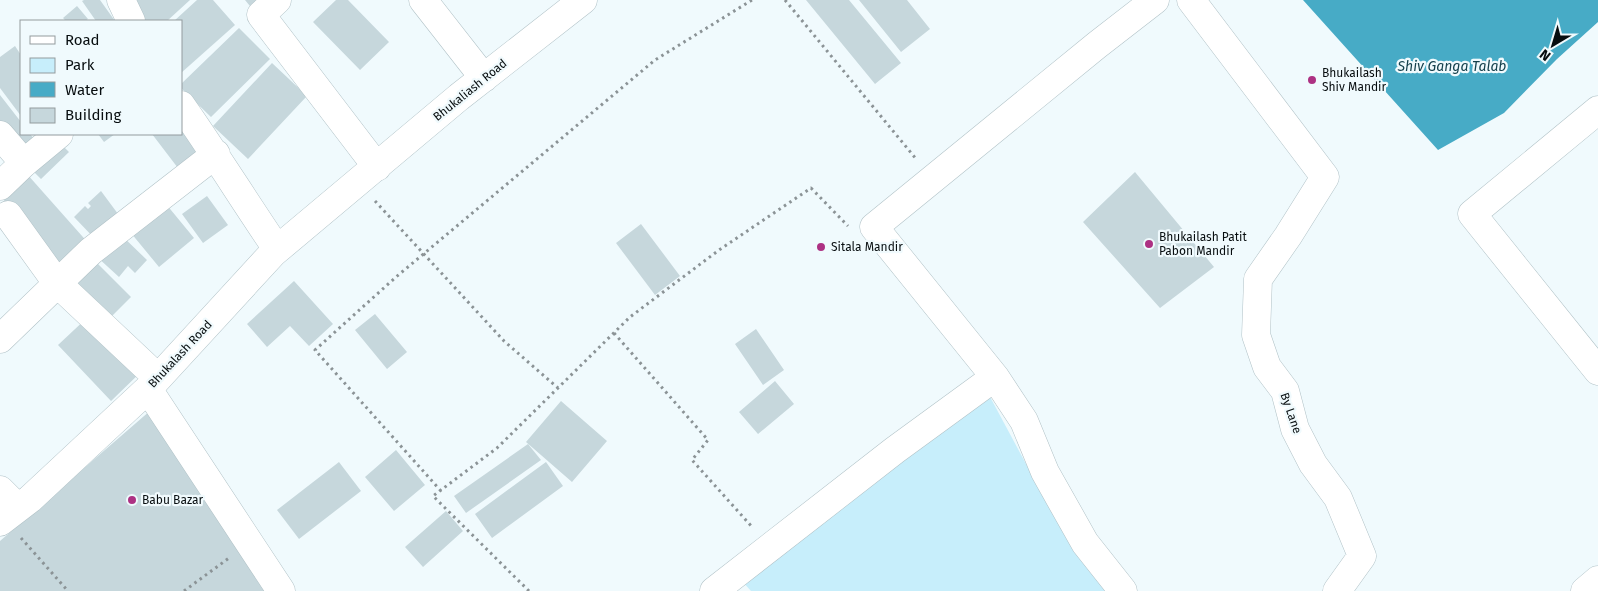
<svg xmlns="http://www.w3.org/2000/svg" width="1598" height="591" viewBox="0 0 1598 591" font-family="'Fira Sans',sans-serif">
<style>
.green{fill:#c7eefb}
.water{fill:#47abc6}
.building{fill:#c6d7dc}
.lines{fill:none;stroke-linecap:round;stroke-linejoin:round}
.minor-casing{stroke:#b1c2c7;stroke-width:29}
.path{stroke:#8b9396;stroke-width:3;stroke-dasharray:2.5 4;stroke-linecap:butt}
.minor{stroke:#fff;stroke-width:28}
.poi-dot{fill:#ad3183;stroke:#f0fafd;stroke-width:2}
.labels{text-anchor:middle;stroke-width:4.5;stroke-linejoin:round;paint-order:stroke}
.poi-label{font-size:12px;fill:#070d0f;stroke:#f0fafd;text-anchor:start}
.street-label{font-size:12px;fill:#070d0f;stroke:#f0fafd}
.water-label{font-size:14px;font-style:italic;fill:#15414d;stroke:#f0fafd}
</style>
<rect width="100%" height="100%" fill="#f0fafd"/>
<path class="green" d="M989 395 1056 520 1111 591H751L741 580Z"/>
<path class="water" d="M1303 0H1598V22L1557 59 1504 113 1438 150Z"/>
<path class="building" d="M84 0H100L115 21H96L82 1Z
M131 0H190L167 21H141Z
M197 0H213L235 25 181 73V21H174Z
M245 0H267L254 11Z
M336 0H348L389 42 360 70 313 22Z
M806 0H849L901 63 875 84Z
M859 0H907L930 29 901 52Z
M77 6 88 19 85 21H66L63 18Z
M239 28 270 59 211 117 181 88V84Z
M15 46 21 55V116L0 88V57Z
M272 63 307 96 248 159 213 126Z
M0 95 21 122V134H30L40 146 26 156 0 123Z
M181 113 209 150 181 172 152 134H181Z
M98 134H115L104 142Z
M55 138 69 152 41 179 27 165Z
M1135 172 1214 267 1160 308 1083 222Z
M27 174 90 245 64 269 1 197Z
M101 191 124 222 96 240 74 217 85 206 88 209 91 206 88 203Z
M207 196 228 225 203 243 182 214Z
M166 204 194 238 159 267 131 233Z
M641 224 680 276 655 295 616 243Z
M118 232 147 260 135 273 128 266 119 277 96 256Z
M95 261 131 297 110 318 74 283Z
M294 281 333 324 309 346 290 326 267 347 247 324Z
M375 314 407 352 387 369 355 330Z
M90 315 142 371 111 401 58 345Z
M756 329 784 370 763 385 735 344Z
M775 381 794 404 758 434 739 412Z
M561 401 607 441 572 482 526 442Z
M151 410 277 591H0V541Z
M528 444 541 460 466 513 454 496Z
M396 450 425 485 394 511 365 477Z
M339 462 361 491 299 539 277 510Z
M546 462 563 486 492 538 475 514Z
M446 511 463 531 423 567 405 547Z"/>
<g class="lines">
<g class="minor-casing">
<path id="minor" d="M121 0 131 21
M277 0 261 15 377 167
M423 0 484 78
M1191 0 1325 177 1288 236 1258 279 1256 335 1267 367 1285 391 1295 429 1313 464 1338 498 1362 556 1337 591
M181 105C214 152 245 202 277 249
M1598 110 1472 214 1598 371
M0 135 24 163
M0 186 24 163 59 134
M8 215 57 283 158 378
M0 339 91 251 216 154
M148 389 281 591
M0 490 18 508
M0 522 30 499 148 389 273 253 459 97 583 0
M714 591 895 450 995 377
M1123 591 1085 543 1045 472 1024 421 995 377 874 227 1097 45 1155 0
M1585 591 1598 580"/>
</g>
<path class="path" d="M785 0 917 160
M375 201 504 341 558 388
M614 333 708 440 692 460 753 528
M441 491 315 350 396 277 655 60 752 0
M21 538 68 591
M184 591 229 558
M529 591 433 496 497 448 630 317 719 250 811 188 848 226"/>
<use href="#minor" class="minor"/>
</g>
<g class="poi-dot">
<circle cx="1312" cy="80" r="5"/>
<circle cx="1149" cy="244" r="5"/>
<circle cx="821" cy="247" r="5"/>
<circle cx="132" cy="500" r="5"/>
</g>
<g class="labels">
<g class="poi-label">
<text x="1322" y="77">Bhukailash<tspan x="1322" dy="14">Shiv Mandir</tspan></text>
<text x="1159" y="241">Bhukailash Patit<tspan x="1159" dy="14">Pabon Mandir</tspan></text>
<text x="831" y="251">Sitala Mandir</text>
<text x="142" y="504">Babu Bazar</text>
</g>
<g class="street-label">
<text transform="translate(470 90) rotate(-39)" y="4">Bhukaliash Road</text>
<text transform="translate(180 354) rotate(-47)" y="4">Bhukalash Road</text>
<text transform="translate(1291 413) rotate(71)" y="4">By Lane</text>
</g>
<g class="water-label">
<text x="1452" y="71">Shiv Ganga Talab</text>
</g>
</g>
<rect x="20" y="20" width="162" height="115" fill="#f0fafd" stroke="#939b9e"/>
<rect x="30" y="36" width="25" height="8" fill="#ffffff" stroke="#939b9e"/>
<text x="65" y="45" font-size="15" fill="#070d0f">Road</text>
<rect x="30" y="58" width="25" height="15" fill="#c7eefb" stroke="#939b9e"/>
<text x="65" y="70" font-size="15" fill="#070d0f">Park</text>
<rect x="30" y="82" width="25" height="15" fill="#47abc6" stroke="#939b9e"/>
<text x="65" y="95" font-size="15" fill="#070d0f">Water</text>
<rect x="30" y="108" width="25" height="15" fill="#c6d7dc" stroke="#939b9e"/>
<text x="65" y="120" font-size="15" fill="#070d0f">Building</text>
<g transform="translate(1553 45) rotate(218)" stroke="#f0fafd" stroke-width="4" paint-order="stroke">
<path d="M0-4L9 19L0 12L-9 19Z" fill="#070d0f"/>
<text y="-8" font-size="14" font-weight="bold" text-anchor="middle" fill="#070d0f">N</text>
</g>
</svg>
